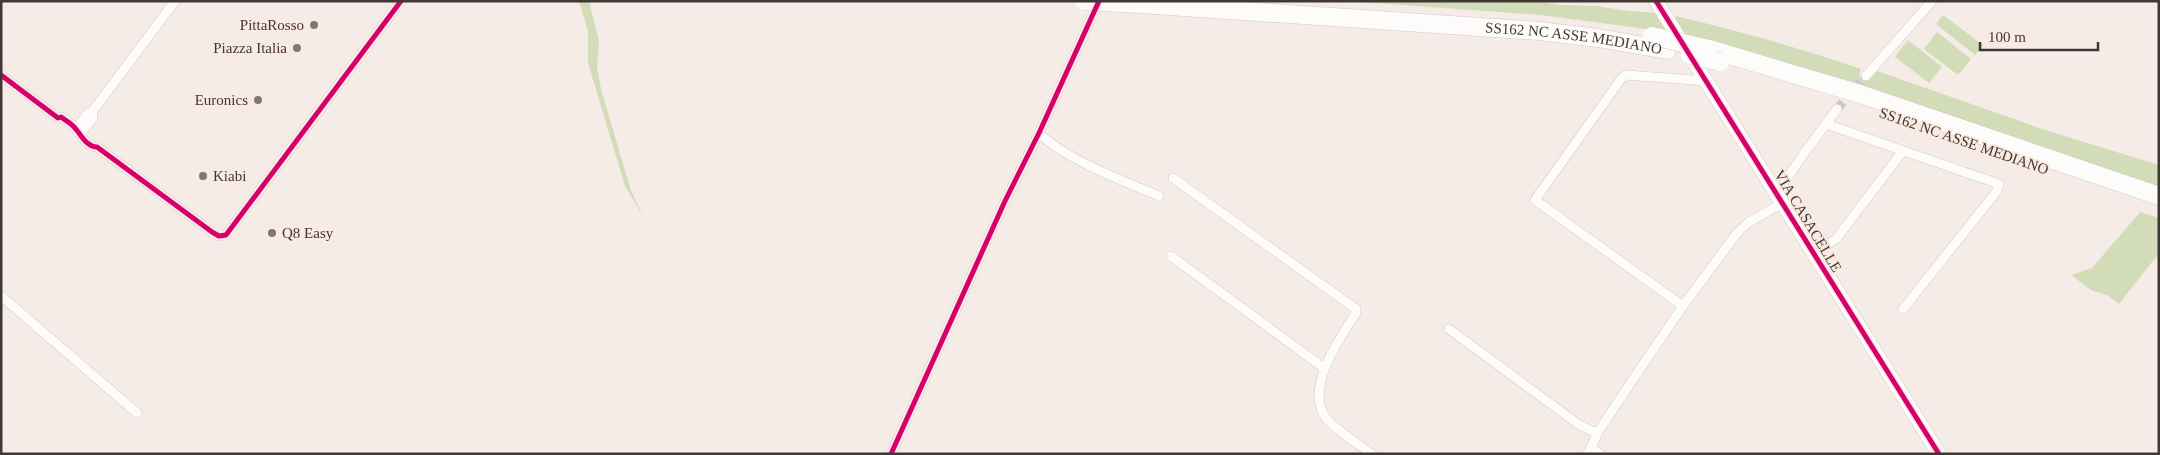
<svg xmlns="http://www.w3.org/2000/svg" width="2160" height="455" viewBox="0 0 2160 455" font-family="'Times New Roman',serif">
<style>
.green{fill:#d2dcb9}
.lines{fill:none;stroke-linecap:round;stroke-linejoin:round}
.street-tunnel{stroke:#d1c8c3;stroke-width:9;stroke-dasharray:9 4.5;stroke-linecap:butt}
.street-casing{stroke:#d1c9c5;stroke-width:10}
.secondary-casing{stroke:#d1c9c5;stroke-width:15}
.highway-casing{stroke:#d1c9c5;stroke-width:19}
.street{stroke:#fefcfb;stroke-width:9}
.secondary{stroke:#fefcfb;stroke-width:14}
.highway{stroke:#fefcfb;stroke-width:18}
.highway-bridge-casing{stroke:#d1c9c5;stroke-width:19;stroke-linecap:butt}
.highway-bridge{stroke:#fefcfb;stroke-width:18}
.cycleway-casing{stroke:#fce9e1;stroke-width:8}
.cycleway{stroke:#d6006c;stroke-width:5}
.poi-dot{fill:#7f7773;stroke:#fce9e1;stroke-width:2}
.labels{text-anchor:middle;stroke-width:4;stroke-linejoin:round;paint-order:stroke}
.poi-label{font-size:15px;fill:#3f3835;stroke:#fce9e1;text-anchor:end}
.street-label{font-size:15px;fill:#3f3835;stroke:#fce9e1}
</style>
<rect width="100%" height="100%" fill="#f6ece7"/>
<path class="green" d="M579 1H589L599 41 597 67 601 89 631 191 644 218 625 186 588 63V31Z
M1347 1H1535L1560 5 1596 6 1629 11 1659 13 1668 32 1541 15Z
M1943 15 1983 45 1975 55 1936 24Z
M1676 16C1739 31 1800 48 1861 69L1859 76 1868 80 1877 71 2048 131 2159 165V191L1684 37 1675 23Z
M1937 32 1971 59 1958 75 1924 49Z
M1908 40 1942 67 1929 83 1895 57Z
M2140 212 2159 218V253L2119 304 2107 295 2091 290 2071 275 2092 268Z"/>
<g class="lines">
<path class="street-tunnel" d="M1837 109 1866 76"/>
<g class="street-casing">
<path id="street" d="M1 75 58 118 61 117C65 120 71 123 74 127 81 134 86 147 97 147L212 232 219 236 226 235 401 1
M1866 76 1932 1
M1826 124 1999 184 1997 191 1903 309
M78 131 80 124 88 113 92 112 175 1
M78 131 85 128 93 117 92 112
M1039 133C1063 158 1125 182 1159 196
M1173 178 1356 309V313C1340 338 1304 388 1326 418 1334 429 1360 445 1372 454
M1777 193 1805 152 1837 109
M1806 242 1826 245 1836 239 1903 151
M1171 256 1324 368
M1 296 137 413
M1683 306 1535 200 1621 79 1626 75 1707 81
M1449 329 1578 424 1592 431 1598 432
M1591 448 1598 432 1638 372 1683 306 1737 233 1749 222 1783 203
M891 454 1005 201 1039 133 1099 1
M1587 454 1591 448 1600 454"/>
</g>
<g class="secondary-casing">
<path id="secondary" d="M1656 1 1939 454"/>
</g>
<g class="highway-casing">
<g id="highway">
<path id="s1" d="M1139 4 1539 31 1598 38 1667 50"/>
<path d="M1709 49 1860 94 2159 196"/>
</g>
</g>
<use href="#street" class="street"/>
<use href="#secondary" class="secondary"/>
<use href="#highway" class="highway"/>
<g class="highway-bridge-casing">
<path id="highway-bridge" d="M1084 1 1139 4
M1652 36 1709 49
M1690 55 1720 62"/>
</g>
<use href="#highway-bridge" class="highway-bridge"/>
<g class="cycleway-casing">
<path id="cycleway" d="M1656 1 1939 454
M1 75 58 118 61 117C65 120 71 123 74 127 81 134 86 147 97 147L212 232 219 236 226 235 401 1
M891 454 1005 201 1039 133 1099 1"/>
</g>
<use href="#cycleway" class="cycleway"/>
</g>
<g class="poi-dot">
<circle cx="314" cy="25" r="5"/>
<circle cx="297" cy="48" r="5"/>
<circle cx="258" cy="100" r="5"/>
<circle cx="203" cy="176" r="5"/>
<circle cx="272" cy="233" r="5"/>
</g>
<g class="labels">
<g class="poi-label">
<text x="304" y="30">PittaRosso</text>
<text x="287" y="53">Piazza Italia</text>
<text x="248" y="105">Euronics</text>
<text x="213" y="181" text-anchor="start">Kiabi</text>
<text x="282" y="238" text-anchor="start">Q8 Easy</text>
</g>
<g class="street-label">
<text dy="5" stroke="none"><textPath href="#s1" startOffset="436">SS162 NC ASSE MEDIANO</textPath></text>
<text transform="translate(1964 141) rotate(19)" y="5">SS162 NC ASSE MEDIANO</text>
<text transform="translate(1808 221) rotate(59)" y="5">VIA CASACELLE</text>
</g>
</g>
<rect width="2160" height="455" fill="none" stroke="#3f3835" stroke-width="5"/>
<path d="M1980 42v8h118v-8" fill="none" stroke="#3f3835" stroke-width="2.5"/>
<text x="1988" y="42" font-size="15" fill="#3f3835" stroke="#fce9e1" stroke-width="4" paint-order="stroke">100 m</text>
</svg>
